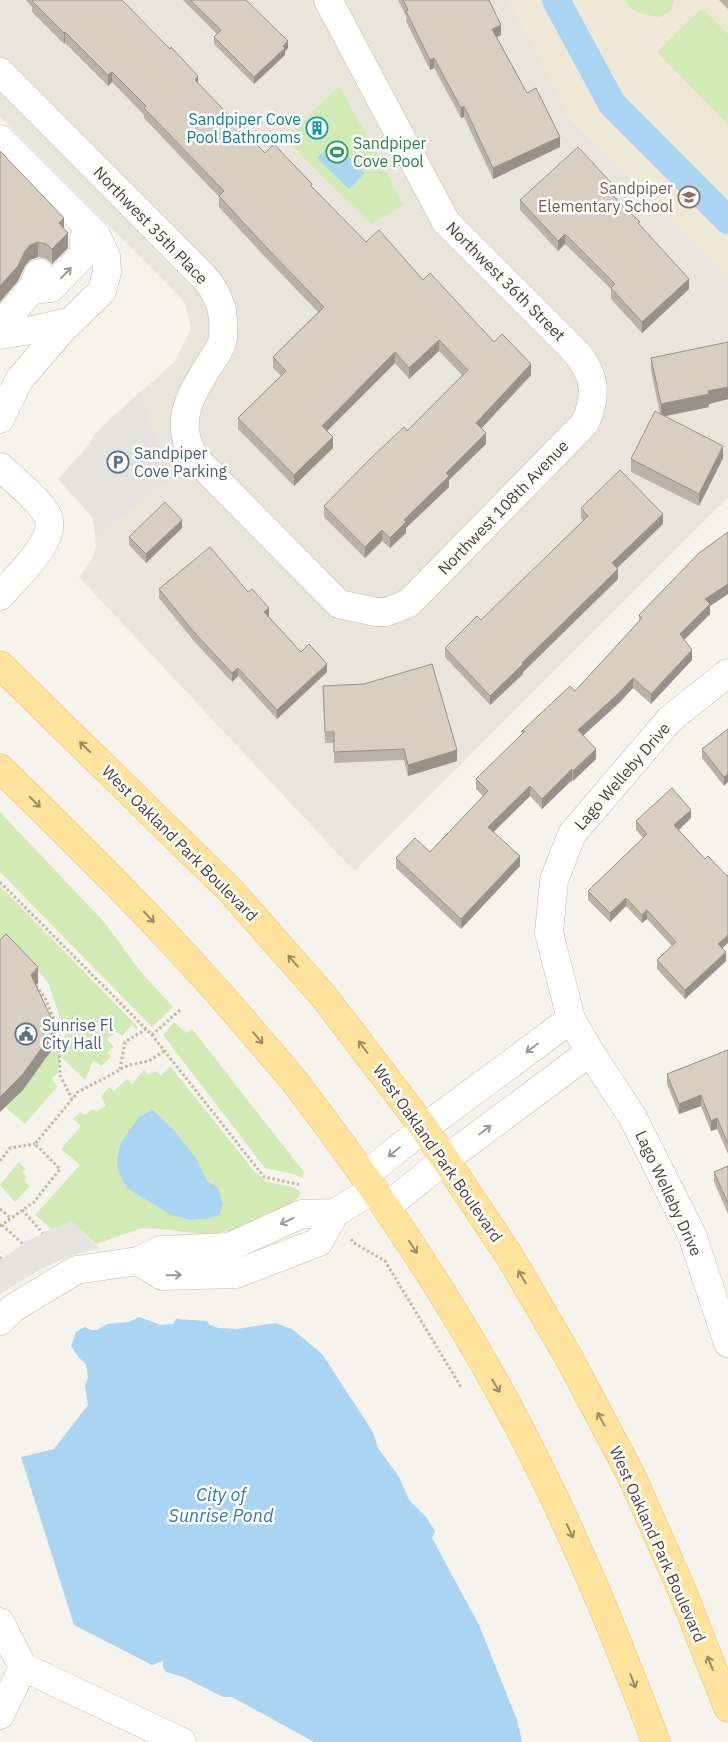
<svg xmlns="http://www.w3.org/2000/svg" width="728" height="1742" viewBox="0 0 728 1742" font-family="'IBM Plex Sans',sans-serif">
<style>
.residential{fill:#eae5da}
.education{fill:#efe8d6}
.green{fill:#d2eab5}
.parking{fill:#e5e3e0}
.water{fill:#a9d4f2}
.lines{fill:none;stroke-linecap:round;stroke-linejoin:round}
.canal{stroke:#a9d4f2;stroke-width:28}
.minor-casing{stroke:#c2bbae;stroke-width:29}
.major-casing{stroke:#e6c16a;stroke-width:29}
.path{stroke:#c4b79f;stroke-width:3;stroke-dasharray:2.5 2.5;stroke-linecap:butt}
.minor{stroke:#fff;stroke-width:28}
.major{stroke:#ffe39c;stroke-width:28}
.wall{fill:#bab2a6}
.shaded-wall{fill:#979187}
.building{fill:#d8cfc1;stroke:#979187}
.oneway{stroke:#9c9892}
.oneway2{stroke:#9c8c66}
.labels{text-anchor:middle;stroke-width:5;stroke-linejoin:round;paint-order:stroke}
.culture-label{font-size:16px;fill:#0d838f;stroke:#fff;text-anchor:end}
.leisure-label{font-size:16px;fill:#27864d;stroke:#fff;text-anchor:start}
.education-label{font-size:16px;fill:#785e54;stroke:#fff;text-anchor:end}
.street-label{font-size:16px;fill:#4b4439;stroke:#fff}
.service-label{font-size:16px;fill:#4e5e75;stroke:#fff;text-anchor:start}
.water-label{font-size:18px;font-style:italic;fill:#2e7ab2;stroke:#fff}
</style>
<rect width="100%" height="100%" fill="#f6f3ec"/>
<path class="residential" d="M0 0H509L571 119 728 275V498L354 871 79 577 92 560 96 547 95 530 92 517 58 479 89 445 95 434 104 425 175 361 191 329 185 303 173 290 0 117Z"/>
<path class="education" d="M509 0H728V275L571 119Z"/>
<path class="green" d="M625 0H675L670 12 659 17C646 15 632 13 625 0Z
M702 8 728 34V125L657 52Z
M339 86 383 165 403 205 371 224 285 139Z
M0 812 104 922 141 972 173 1007 152 1027 0 872Z
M0 886 138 1027 135 1029 132 1025 122 1036 116 1032 107 1039 114 1047 107 1053 111 1056 102 1066 93 1061 85 1080 62 1058 65 1032 49 985 42 975 0 939Z
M174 1022 186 1033 192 1029 304 1172 303 1178 293 1174 265 1168 163 1035Z
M56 1044 60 1058 57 1074 52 1078 57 1087 25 1124 5 1107Z
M170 1066 255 1172 267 1182 294 1187 301 1193 291 1206 265 1219 234 1230 206 1235 171 1230 142 1228 96 1244 72 1222 52 1229 35 1215 80 1165 61 1149 81 1126 73 1119 80 1112 86 1115 92 1109 96 1111 106 1106 101 1096 109 1087 114 1091 127 1079 132 1084 144 1070 148 1075 155 1071 161 1076Z
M19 1162 25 1169 22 1172 27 1177 24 1180 30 1186 15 1202 0 1185Z"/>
<path class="parking" d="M140 392 168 479 96 537 92 517 58 479 89 445 95 434 104 425Z
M72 1222 99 1248 75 1254 40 1269 0 1294V1260L26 1242 46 1231Z"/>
<path class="water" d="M333 142 365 173 349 189 317 158Z
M153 1110 173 1129 197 1160 207 1181 218 1188 223 1205 219 1215 211 1218 190 1220 171 1215 127 1188 118 1170 117 1160 121 1143 139 1117Z
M139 1317 161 1325 173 1324 176 1319 207 1321 210 1325 218 1328 237 1329 275 1323 292 1329 322 1354 373 1432 378 1448 399 1477 409 1500 426 1517 435 1531 432 1538 479 1625 517 1720 522 1742H314L232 1697H223L183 1677 166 1672 163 1667V1661L152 1665 74 1625 21 1457 54 1449 88 1405 85 1386 88 1377 86 1364 79 1358 71 1346 76 1332 85 1327 91 1330H97L107 1324 129 1322Z"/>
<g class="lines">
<path class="canal" d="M556 0 612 104 728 220"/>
<g class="minor-casing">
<path id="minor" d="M0 72 204 277C213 287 219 298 222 311 223 321 225 332 222 342 220 350 214 358 209 365 190 396 173 423 195 458L339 604 376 612H386L407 604 412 600 585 423C598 395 595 373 574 350L446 222 328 0
M0 139 96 235 106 256 107 272 102 291 61 331 19 380 0 419
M31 290 51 288 84 254V239L91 231
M0 326 31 290 39 273
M0 335 38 329 71 321
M0 467C13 479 42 502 48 517 58 539 14 580 0 596
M728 673 670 719 572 834 554 880 549 933 571 1019 590 1052 632 1116 692 1235 728 1343
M364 1176 424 1128 571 1019
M386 1207 446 1159 590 1052
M335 1213 319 1242 236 1274 162 1276 138 1261 161 1250 229 1247 302 1214 335 1213 374 1189
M0 1321 13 1308 76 1270 138 1261
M0 1622 23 1667 182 1742
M0 1715 23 1667"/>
</g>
<g class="major-casing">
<path id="major" d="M0 665 231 891 325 998 424 1128 510 1257 568 1356 632 1477 681 1588 728 1708
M0 768C88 854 176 941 255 1035 270 1053 287 1071 301 1090 376 1188 445 1291 504 1399 564 1509 612 1625 656 1742"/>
</g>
<path class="path" d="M0 882 152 1035 264 1177 301 1185
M36 986 45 998 59 1031 60 1075 72 1099
M152 1035 180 1010
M120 1069 125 1042 146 1029
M0 1161 10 1148 35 1144
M0 1209 11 1218
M22 1210 43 1233
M2 1225 23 1244
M0 1226 34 1202 60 1169 35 1144 78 1092 129 1065 149 1061 164 1051
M351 1239 354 1243 385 1261 461 1387
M0 1257 1 1259"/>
<use href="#minor" class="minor"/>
<use href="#major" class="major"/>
</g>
<path class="wall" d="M26 0H122L198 84 265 153 312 187 366 242 423 280 494 342 531 375 482 428 486 444 449 480V487L406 528V533L390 548 382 541 365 558 324 517V506L407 431 462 375 439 351 409 379 395 363 327 431 333 448 294 486 238 429V418L281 376 273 368V357L318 312 265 257 219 207V197L144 118V115L112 82 108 86 65 43 64 44 32 12V7Z
M183 0H246L288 48 285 51V55L254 84 214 44V37L217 34Z
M398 0H489L501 35 497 37 527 93 560 147 493 179 464 117 461 118 434 68 430 70 406 21V16Z
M719 0H728V9Z
M0 151 64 229 68 248 52 264 46 259 38 257 30 260 25 266 18 281 0 302Z
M615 197 640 225 689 289 642 333 611 299V289L565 244 558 251 520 210V200Z
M728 342V399L709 404V407L665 416 723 458 699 506 631 472V459L660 414 651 370V358Z
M581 508 663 524 617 568 618 579 523 672V674L490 705 445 657V648L481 620 584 521 581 518Z
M182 528 146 563 129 545V537Z
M728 532V594L710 606V614L684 640 692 660 651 704 633 688 619 703 583 736 596 759 573 781 572 780 542 809 530 796 494 832 520 866 461 929 396 868V858L430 852 483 796 476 789V779L575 691 639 622V615Z
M159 589 269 617 301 652 327 672 277 719 238 676 232 682 193 640 159 598Z
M323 686 457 761 408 776 404 760 334 763V743H325Z
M728 729 724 786 702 758V749Z
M691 818 679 830 723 948 726 961 685 999 657 969V960L672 946 647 919 642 923 626 906 610 922 588 900V891L643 838 636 830V821Z
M728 1050V1154L717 1129 711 1131 701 1106 679 1114 667 1084V1074Z
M728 1166V1214L714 1182V1172Z"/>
<path class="shaded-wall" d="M501 25V35L492 39V29Z
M65 32V43L64 44V33Z
M288 41V48L285 51V55L254 84V77Z
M434 58V68L430 70V60Z
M112 72V82L108 86V75Z
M198 76V87L195 80Z
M464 106V117L461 118V108Z
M560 137V147L493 179V168Z
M615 187V197L609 203V192Z
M64 218V233L59 223Z
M68 233V248L52 264V249Z
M565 234V244L558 251V241Z
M38 242V257L30 260 25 266 18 281 0 302V286L30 245Z
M689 279V289L642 333V322Z
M439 340V351L409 379V368Z
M395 352V363L322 436V426Z
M531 364V375L476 434V423Z
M728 387V399L709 404V407L661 417V404L708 391Z
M486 433V444L449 480V487L406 528V533L390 548V538L404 520 446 473Z
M333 437V448L294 486V475Z
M723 446V458L699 506V494Z
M663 514V524L612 573V563Z
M182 520V528L146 563V554Z
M382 530V541L365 558V547Z
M618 569V579L523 672V674L490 705V696L522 663Z
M728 584V594L710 606V614L680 644V634L705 599Z
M269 608V617L264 621V612Z
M692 650V660L651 704V694Z
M327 664V672L277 719V710Z
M238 668V676L232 682V673Z
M633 678V688L619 703 578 740V730Z
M596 749V759L573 781V771Z
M457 750V761L408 776V765Z
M572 769V780L542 809V799Z
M728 774V782L724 786V777Z
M530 786V796L488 837V827Z
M691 810V818L674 834V825Z
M520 856V866L461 929V919Z
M626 898V906L610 922V913Z
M647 910V919L642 923V915Z
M728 935V943L718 952V944Z
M726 952V961L685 999V990Z
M38 967V983L31 991V975Z
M56 1028V1044L23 1090 0 1112V1097Z
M701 1095V1106L679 1114V1104Z
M717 1118V1129L711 1131V1121Z"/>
<path class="building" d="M33 0H122L170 49 171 47 198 76 195 80 265 153 274 144 312 184 311 186 366 242 379 230 423 280 430 273 494 342 502 334 531 364 476 423 486 433 446 473 449 476 404 520 406 522 390 538 382 530 365 547 324 506 370 459 404 427 407 431 468 370 439 340 409 368 395 352 322 426 333 437 294 475 238 418 286 371 273 357 324 307 265 246 219 196 224 191 144 108 146 106 112 72 108 75 65 32 64 33 32 1Z
M190 0H246L288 41 283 46 285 48 254 77 214 37 221 30Z
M403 0H489L501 25 492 29 527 93 536 88 560 137 493 168 464 106 461 108 434 58 430 60 406 11 408 10Z
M578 147 615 187 609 192 640 222 638 223 689 279 642 322 611 288 615 284 565 234 558 241 520 200Z
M0 151 64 218 59 223 68 233 52 249 46 244 38 242 30 245 25 251 18 266 0 286Z
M728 342V387L708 391 709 394 661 404 651 358Z
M655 411 723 446 699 494 631 459Z
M620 470 663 514 612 563 618 569 522 663 523 664 490 696 445 648 477 616 481 620 588 516 581 508Z
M165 502 182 520 146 554 129 537Z
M728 532V584L705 599 710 604 680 634 692 650 651 694 633 678 619 693 578 730 596 749 573 771 572 769 542 799 530 786 488 827 520 856 461 919 396 858 415 838 430 852 488 791 476 779 525 731 521 732 570 686 575 691 642 618 639 615 699 553Z
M210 547 248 592 252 589 269 608 264 612 301 652 309 644 327 664 277 710 238 668 232 673 193 631 159 589Z
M432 664 457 750 408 765 404 749 334 752V732H325L323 686 364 684Z
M728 729V774L724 777 702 749Z
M672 788 691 810 674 825 705 859 708 856 727 876 728 875V935L718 944 726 952 685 990 657 960 676 942 647 910 642 915 626 898 610 913 588 891 647 834 636 821Z
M6 934 38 967 31 975 56 1028 23 1074 0 1097V940Z
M728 1050V1144L717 1118 711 1121 701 1095 679 1104 667 1074Z
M728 1166V1203L714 1172Z"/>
<defs><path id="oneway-shaft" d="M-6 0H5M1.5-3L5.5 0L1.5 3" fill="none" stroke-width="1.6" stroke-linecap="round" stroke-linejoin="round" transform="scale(1.25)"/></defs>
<g class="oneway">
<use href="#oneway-shaft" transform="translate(66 273) rotate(-46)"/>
<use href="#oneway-shaft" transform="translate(532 1048) rotate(143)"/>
<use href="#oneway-shaft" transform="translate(485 1130) rotate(-37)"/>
<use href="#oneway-shaft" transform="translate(394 1152) rotate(141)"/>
<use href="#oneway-shaft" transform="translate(287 1221) rotate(155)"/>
<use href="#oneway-shaft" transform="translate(174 1275) rotate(-1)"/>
</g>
<g class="oneway2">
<use href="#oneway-shaft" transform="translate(85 747) rotate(-136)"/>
<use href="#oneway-shaft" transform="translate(35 802) rotate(45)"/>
<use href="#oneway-shaft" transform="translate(149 917) rotate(47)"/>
<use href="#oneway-shaft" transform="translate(293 961) rotate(-131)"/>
<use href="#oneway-shaft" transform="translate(258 1038) rotate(50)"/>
<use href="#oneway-shaft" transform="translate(363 1047) rotate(-127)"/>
<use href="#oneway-shaft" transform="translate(413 1247) rotate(57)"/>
<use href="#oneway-shaft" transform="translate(522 1277) rotate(-120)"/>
<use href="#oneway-shaft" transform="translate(496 1386) rotate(59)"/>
<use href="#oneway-shaft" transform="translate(601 1419) rotate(-118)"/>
<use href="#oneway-shaft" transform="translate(570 1531) rotate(65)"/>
<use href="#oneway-shaft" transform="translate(710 1663) rotate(-112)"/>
<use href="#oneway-shaft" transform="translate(633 1681) rotate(69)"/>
</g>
<defs>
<g id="building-ring" transform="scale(1.125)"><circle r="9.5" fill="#fff" stroke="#0f9aa8" stroke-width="1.5"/><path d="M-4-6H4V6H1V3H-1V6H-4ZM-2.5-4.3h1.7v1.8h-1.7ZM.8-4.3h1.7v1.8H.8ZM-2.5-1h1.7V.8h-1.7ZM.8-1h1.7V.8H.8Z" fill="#0f9aa8"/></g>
<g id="stadium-ring" transform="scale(1.125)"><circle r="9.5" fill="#fff" stroke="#2e9e5b" stroke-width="1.5"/><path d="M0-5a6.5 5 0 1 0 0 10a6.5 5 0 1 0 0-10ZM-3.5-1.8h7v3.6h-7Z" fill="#2e9e5b"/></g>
<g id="school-ring" transform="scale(1.125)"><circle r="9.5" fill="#fff" stroke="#8d6e63" stroke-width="1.5"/><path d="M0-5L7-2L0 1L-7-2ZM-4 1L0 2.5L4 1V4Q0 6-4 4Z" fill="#8d6e63"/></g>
<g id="parking-ring" transform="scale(1.125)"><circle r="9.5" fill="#fff" stroke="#5c6f8a" stroke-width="1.5"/><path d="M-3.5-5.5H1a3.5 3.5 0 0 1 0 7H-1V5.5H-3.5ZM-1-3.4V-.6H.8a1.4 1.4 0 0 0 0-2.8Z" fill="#5c6f8a"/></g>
<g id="civic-ring" transform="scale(1.125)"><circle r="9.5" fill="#fff" stroke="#5c6f8a" stroke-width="1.5"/><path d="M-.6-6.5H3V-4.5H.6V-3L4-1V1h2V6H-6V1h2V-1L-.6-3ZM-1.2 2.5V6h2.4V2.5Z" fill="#5c6f8a"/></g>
</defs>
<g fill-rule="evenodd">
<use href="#building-ring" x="317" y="128"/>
<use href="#stadium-ring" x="337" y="152"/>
<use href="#school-ring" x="689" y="197"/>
<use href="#parking-ring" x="118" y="462"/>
<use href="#civic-ring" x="26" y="1034"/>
</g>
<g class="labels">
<g class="culture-label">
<text x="301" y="125">Sandpiper Cove<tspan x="301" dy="18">Pool Bathrooms</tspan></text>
</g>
<g class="leisure-label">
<text x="353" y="149">Sandpiper<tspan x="353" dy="18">Cove Pool</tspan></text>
</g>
<g class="education-label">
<text x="673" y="194">Sandpiper<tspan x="673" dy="18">Elementary School</tspan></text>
</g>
<g class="street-label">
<text transform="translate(151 225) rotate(46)" y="6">Northwest 35th Place</text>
<text transform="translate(506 281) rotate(45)" y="6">Northwest 36th Street</text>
<text transform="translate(503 507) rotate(-46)" y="6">Northwest 108th Avenue</text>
<text transform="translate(622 776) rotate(-49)" y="6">Lago Welleby Drive</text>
<text transform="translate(180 843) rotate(45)" y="6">West Oakland Park Boulevard</text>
<text transform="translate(438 1153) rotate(55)" y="6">West Oakland Park Boulevard</text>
<text transform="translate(669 1193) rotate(65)" y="6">Lago Welleby Drive</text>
<text transform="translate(658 1544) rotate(66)" y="6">West Oakland Park Boulevard</text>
</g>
<g class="service-label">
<text x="134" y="459">Sandpiper<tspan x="134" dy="18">Cove Parking</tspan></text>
<text x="42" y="1031">Sunrise Fl<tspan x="42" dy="18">City Hall</tspan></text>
</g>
<g class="water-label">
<text x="221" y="1501">City of<tspan x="221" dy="21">Sunrise Pond</tspan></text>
</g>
</g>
</svg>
